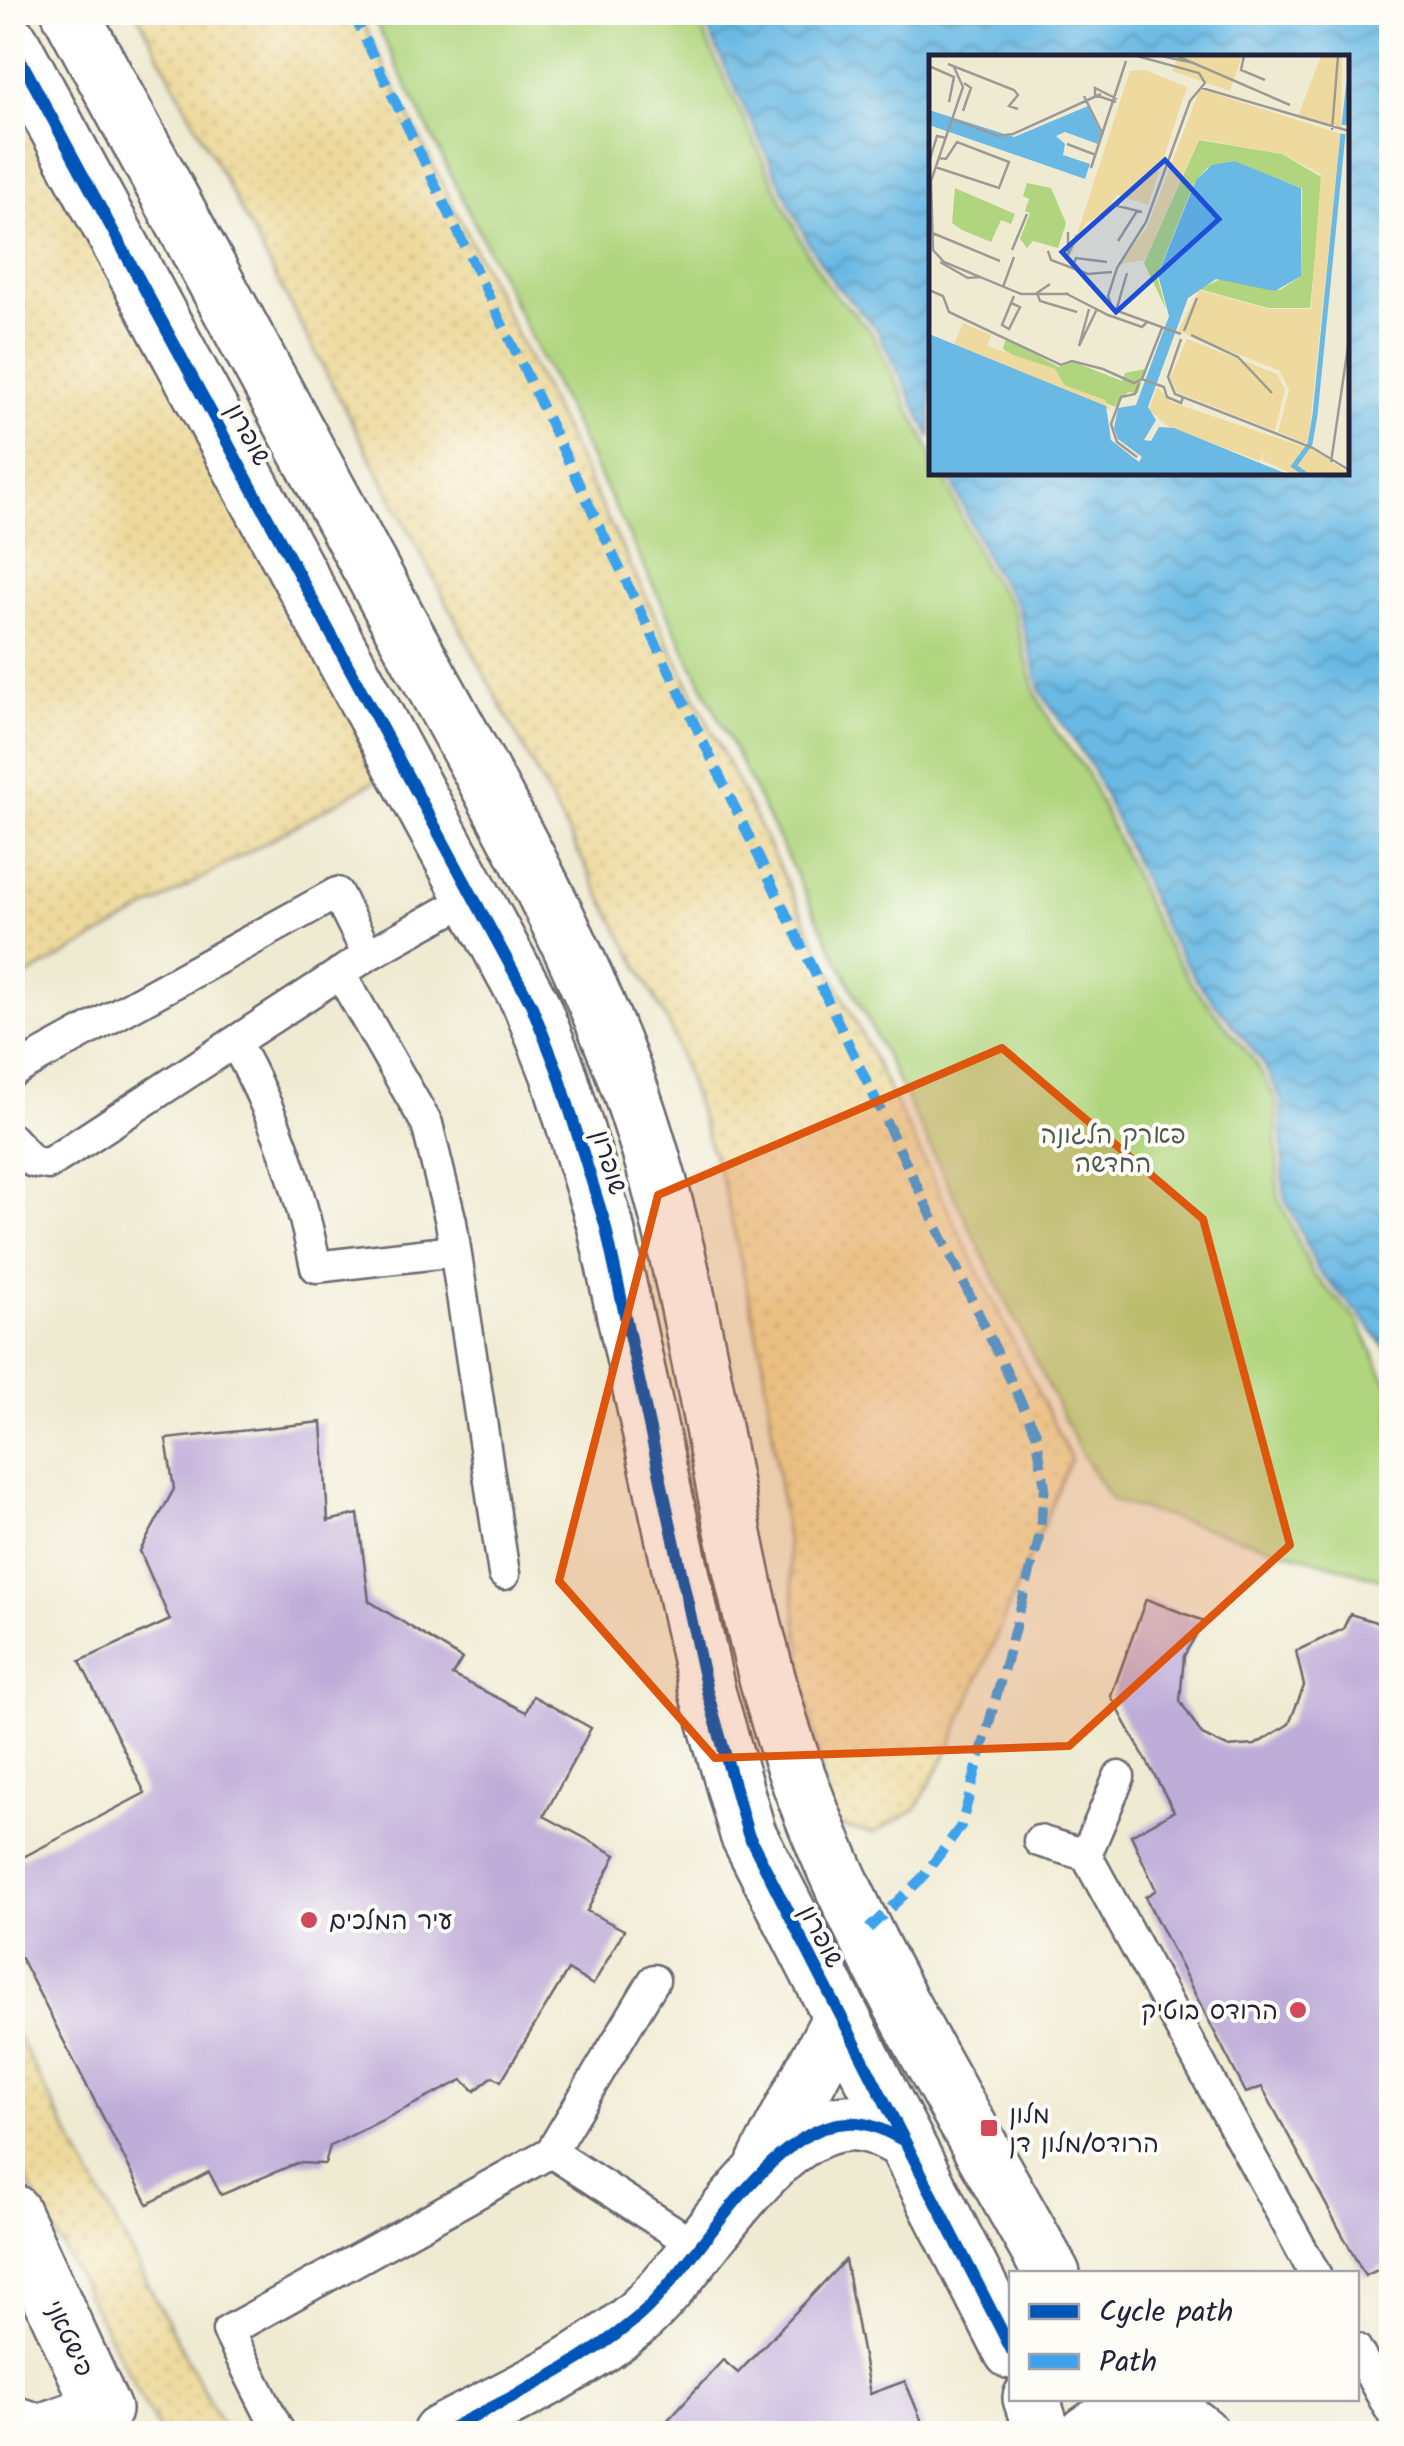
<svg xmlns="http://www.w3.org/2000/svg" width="1404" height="2446" viewBox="0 0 1404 2446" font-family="Kalam,'Playpen Sans Hebrew',sans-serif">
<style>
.green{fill:#b0d57e;stroke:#697c5c;stroke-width:2.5}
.sand{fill:url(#sand-dots);stroke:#887e6c;stroke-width:2.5}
.water{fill:url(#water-waves);stroke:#466e90;stroke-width:2.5}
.building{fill:#bfadd9}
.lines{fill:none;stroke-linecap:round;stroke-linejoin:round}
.service-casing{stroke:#6a6870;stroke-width:35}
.minor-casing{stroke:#6a6870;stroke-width:60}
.service{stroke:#fff;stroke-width:30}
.minor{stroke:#fff;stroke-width:55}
.quiet{stroke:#3ea2ec;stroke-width:10;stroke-dasharray:20 10;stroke-linecap:butt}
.cycleway-casing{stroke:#fdfcf7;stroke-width:19}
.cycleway{stroke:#0057b8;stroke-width:12}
.marked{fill:#de560e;fill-opacity:0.2;stroke:#de560e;stroke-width:8;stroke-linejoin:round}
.poi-dot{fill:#d1495b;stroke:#fdfcf7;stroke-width:4}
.labels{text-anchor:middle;stroke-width:8;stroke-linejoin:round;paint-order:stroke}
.street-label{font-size:25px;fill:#22223b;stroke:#fdfcf7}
.park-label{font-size:25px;fill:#4d584f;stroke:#fdfcf7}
.poi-label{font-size:25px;fill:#22223b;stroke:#fdfcf7;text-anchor:start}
.inset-river{fill:none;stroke:#69b9e4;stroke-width:5}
.inset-road{fill:none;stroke:#9d9a96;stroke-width:2.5}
.view{fill:#1d4ed8;fill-opacity:0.15;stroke:#1d4ed8;stroke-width:5}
.inset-edge{fill:none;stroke:#22223b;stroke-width:5}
</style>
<defs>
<pattern id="sand-dots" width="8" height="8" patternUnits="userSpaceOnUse" patternTransform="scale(2.5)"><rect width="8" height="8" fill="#eeda9e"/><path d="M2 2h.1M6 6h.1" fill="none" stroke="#ccbb89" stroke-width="1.8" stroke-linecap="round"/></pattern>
<pattern id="water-waves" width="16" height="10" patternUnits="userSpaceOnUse" patternTransform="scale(2.5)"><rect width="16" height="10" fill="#69b9e4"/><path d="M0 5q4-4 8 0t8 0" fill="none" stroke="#5696ba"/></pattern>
</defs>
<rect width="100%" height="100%" fill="#fdfcf7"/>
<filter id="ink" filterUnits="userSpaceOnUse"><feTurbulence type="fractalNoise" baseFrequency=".01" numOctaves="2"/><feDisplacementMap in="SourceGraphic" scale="20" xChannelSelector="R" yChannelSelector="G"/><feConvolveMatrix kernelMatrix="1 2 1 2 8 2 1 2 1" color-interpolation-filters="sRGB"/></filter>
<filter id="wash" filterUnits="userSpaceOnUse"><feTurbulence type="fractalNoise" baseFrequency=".0048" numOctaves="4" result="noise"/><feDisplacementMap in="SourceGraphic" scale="40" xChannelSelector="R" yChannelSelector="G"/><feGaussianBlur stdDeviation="2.25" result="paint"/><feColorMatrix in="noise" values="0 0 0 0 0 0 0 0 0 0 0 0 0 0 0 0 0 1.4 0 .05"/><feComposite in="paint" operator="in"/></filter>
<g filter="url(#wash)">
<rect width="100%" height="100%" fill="#efead2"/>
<path class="green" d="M371 13H694L803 245 830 289 871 331 931 452 932 472 942 473 986 571 1012 607 1036 694 1057 733 1085 769 1161 935 1192 984 1256 1063 1276 1100 1278 1197 1313 1274 1358 1321 1391 1391V1582L1112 1501 1081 1453Z"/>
<path class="sand" d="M137 13H358L1071 1459 948 1751 916 1809 874 1833 834 1826 807 1700 763 1359 723 1184 670 1027Z
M12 92 391 772 13 984H12Z
M12 2026 226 2433H160L13 2154Z"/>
<path class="water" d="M700 13H1391V1356L1362 1317 1318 1271 1284 1196 1281 1099 1261 1060 1196 980 1166 932 1091 766 1041 692 1017 605 991 568 948 473 1346 472V58H932L931 438 876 328 835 285 808 243Z"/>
<g id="blocks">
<path class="building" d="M322 1422 328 1521 358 1514 369 1601 462 1659 452 1675 526 1712 533 1696 591 1728 544 1816 616 1855 587 1911 624 1930 593 1985 568 1970 501 2081 493 2076 475 2091 463 2080 330 2146 325 2164 297 2163 221 2195 209 2172 148 2204 12 1941V1863L145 1793 80 1661 170 1620 140 1551 174 1489 166 1439Z
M1146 1599 1204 1621 1184 1656 1180 1701 1202 1735 1227 1747 1255 1745 1289 1724 1304 1686 1296 1651 1343 1629 1350 1614 1392 1627V2263L1365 2276 1262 2087 1246 2093 1145 1897 1156 1890 1131 1835 1174 1811 1111 1696Z
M845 2260 870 2394 905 2381 927 2434H655L723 2360 738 2373Z"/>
</g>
</g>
<g filter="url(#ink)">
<use href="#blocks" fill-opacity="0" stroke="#6a6870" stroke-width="2.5"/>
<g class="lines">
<g class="service-casing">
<path id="service" d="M340 973 427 1124 451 1222 504 1574
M235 1042C277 1119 298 1182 316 1267L455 1251
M12 1072 337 893 368 955
M12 1139 33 1162 48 1164 368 955 474 896
M1039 1841 1086 1855 1315 2274
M1086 1855 1119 1777
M551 2152 701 2249
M1356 2349 1392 2413
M280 2434 228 2331 551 2152 654 1980"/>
</g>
<g class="minor-casing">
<path id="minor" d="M70 12C180 217 291 422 402 627 481 772 566 917 624 1073 699 1276 715 1495 774 1703 830 1903 952 2092 1052 2274
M12 44 531 1004 558 1072 605 1224 707 1691 748 1834 1012 2351
M765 2163 840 2019
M12 2212 103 2410 40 2432 12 2424
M1031 2398 1043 2434
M440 2434C506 2399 575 2369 632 2322 694 2273 765 2127 847 2123 868 2121 886 2131 904 2141
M1087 2434C1122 2406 1167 2405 1201 2434"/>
</g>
<use href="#service" class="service"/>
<use href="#minor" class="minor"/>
<path class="quiet" d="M352 12 1036 1433 1045 1487 1038 1543 961 1826 922 1878 865 1932"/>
<g class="cycleway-casing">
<path id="cycleway" d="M12 44 531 1004 558 1072 605 1224 707 1691 748 1834 1012 2351
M440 2434C506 2399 575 2369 632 2322 694 2273 765 2127 847 2123 868 2121 886 2131 904 2141"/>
</g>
<use href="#cycleway" class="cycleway"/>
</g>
</g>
<path class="marked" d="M1002 1048 1203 1219 1290 1545 1069 1746 715 1758 559 1581 658 1195Z"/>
<g class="poi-dot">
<circle cx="309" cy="1920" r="10"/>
<circle cx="1298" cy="2010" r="10"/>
<rect x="979" y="2118" width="20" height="20" rx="5"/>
</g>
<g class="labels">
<g class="street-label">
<text transform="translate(249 434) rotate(62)" y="9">שופרון</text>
<text transform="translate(610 1162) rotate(73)" y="9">שופרון</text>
<text transform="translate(822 1936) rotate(63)" y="9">שופרון</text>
<text transform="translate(70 2338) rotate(65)" y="9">פישטאני</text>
</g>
<g class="park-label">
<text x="1113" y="1143">פארק הלגונה<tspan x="1113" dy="29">החדשה</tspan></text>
</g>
<g class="poi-label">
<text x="329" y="1929">עיר המלכים</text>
<text x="1278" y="2019" text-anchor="end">הרודס בוטיק</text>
<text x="1009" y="2123">מלון<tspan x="1009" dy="29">הרודס/מלון דן</tspan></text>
</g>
</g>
<g transform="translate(929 55)">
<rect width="420" height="420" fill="#efead2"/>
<path d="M270 85 353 99 394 123 381 253H339L270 234 292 224 351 235 372 221 373 133 303 106 278 113 265 128 228 221 237 254 215 208ZM98 128 122 133 137 168 129 193 104 186 98 193 91 184 101 158 96 156 100 144 94 141ZM26 133 86 159 82 169 72 165 62 187 33 175 23 168ZM77 283 130 312 145 307 193 326 196 318 216 314 209 338 199 337 186 352 135 330 126 314 88 303 74 294Z" fill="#b0d57e"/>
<path d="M249 1H313L301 36 243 16ZM392 1H413L412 72 369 61ZM216 15 258 32 219 150 188 140 177 157 156 169 139 207 201 16ZM271 34 412 79 379 389 349 377 360 335 351 316 249 276 270 235 339 254H382L392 119 353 99 270 84 216 205 191 209 218 172ZM34 268 62 280 58 291 126 314 135 330 176 345 182 355 25 289ZM258 284 348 319 356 334 346 376 248 337 241 323ZM228 332 242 347 387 396 420 419H363L333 405 337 393 331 406 240 372 220 355Z" fill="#eeda9e"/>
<path d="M159 51 172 79 169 89 136 77 127 81 136 89 134 100 161 109 156 124 0 70V55L85 82ZM305 106 372 133V221L346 236 287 224 259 243 219 352 227 365 215 385 222 386 230 372 245 373 358 419H0V279L177 351 182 385 210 407 213 402 189 384 185 373 189 353 207 350 240 261 229 220 267 125 283 110Z" fill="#69b9e4"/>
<path class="inset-river" d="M415 70 420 27M376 419 365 411 381 389 386 360 414 79"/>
<path class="inset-road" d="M232 1 265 8M248 1 361 50M315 1 312 15 336 25M19 9 85 35 89 40 80 51 89 54M0 11 25 22 20 47M25 12 34 32 2 126 4 195 15 207 92 239H140M273 33 420 76M155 41 174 80M187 47 166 40V33L188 44M34 56 42 33 35 28M23 64 69 81 84 79 172 39M403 75 409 1M138 89 167 100M0 107 8 81 17 83M6 112 70 133 80 107 28 87 17 104 9 103M162 113 197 6M190 145 189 151 213 157M1 177 71 206M139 177V200L148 180M189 186 208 156M83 195 98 159M119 196 122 205 159 219 183 217M11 207 39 223 51 222M143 213 147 203 178 207M121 229 108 238 111 246 148 257M74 232 85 202M0 235 14 241 20 257 132 310 143 306 174 314 205 328 213 324 235 332 238 342 252 348 254 342M136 238 179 260 213 272 218 267M82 248 91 252 80 274 73 270 82 248 85 241M160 254 150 291 168 254M183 254 252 279M184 255 179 241 188 213 217 167 261 46 276 28 270 18 208 1M187 256 198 218M255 276 268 243M262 280 309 302 343 338M252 284 239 322 246 339 384 393 420 415M213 324 233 273M208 402 188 387 182 369 192 342 206 339 210 328M402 407 420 285"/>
<path class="view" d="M236 105 290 164 187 257 133 197Z"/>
<rect width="420" height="420" class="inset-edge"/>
</g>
<rect width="1404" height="2446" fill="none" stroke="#fdfcf7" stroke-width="50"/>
<rect x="1009" y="2271" width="350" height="130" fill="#fdfcf7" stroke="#a5a5ac" stroke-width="2.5"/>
<rect x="1029" y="2304" width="50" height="15" fill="#0057b8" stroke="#a5a5ac" stroke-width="2.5"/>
<text x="1099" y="2321" font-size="30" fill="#22223b">Cycle path</text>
<rect x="1029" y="2354" width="50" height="15" fill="#3ea2ec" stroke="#a5a5ac" stroke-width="2.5"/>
<text x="1099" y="2371" font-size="30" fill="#22223b">Path</text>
</svg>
